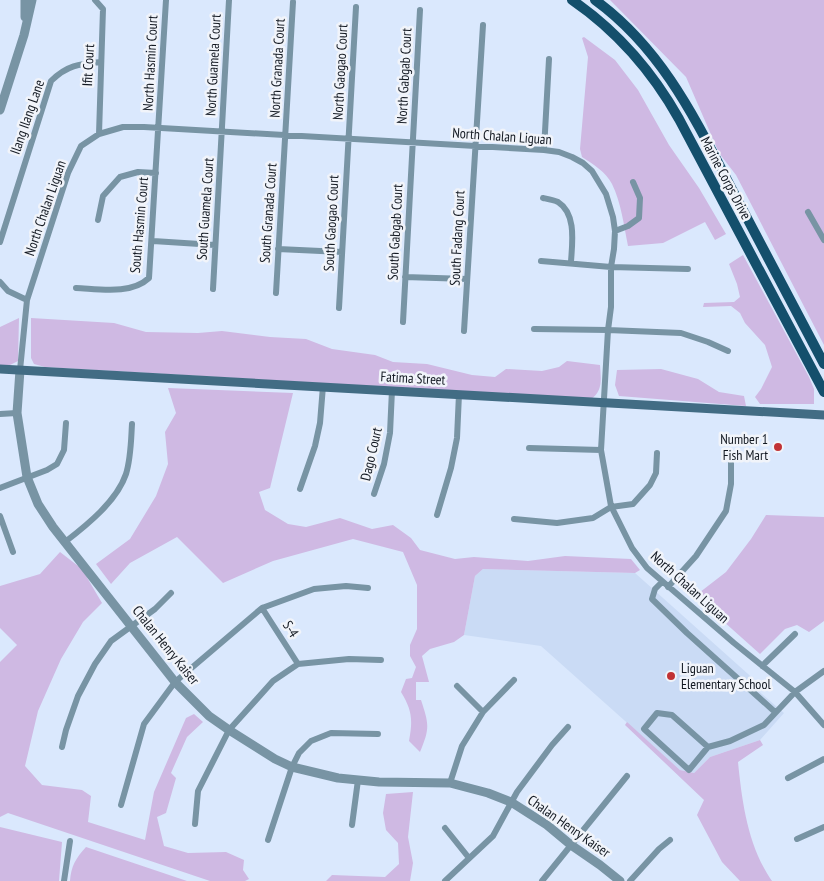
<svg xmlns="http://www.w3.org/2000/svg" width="824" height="881" viewBox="0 0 824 881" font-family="'PT Sans Narrow',sans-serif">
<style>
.built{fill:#cadbf5}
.green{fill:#cfb9e3}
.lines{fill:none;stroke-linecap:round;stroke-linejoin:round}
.minor{stroke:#7894a4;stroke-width:6}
.tertiary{stroke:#7894a4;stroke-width:9}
.secondary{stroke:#426c84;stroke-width:9}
.primary{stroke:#144f6c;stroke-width:10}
.poi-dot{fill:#c13235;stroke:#f1f4fa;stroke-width:2}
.labels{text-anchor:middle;stroke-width:5;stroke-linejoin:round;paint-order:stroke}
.street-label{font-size:14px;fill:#121821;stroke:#f1f4fa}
.poi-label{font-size:14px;fill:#121821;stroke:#f1f4fa;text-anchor:end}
</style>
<rect width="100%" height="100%" fill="#dae8fd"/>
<path class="built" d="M483 569 635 573 757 682 754 687 784 713 760 740 710 757 694 773 680 770 541 646 464 635 475 576Z"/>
<path class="green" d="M610 0H824V345L736 175 719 153 686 77Z
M584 37 615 60 638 90 669 145 699 188 726 234 715 240 705 222 663 243 628 246C624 226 621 202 612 184 606 172 593 164 582 157L580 149 588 57 582 38Z
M743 255 809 377 814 389V404H760L755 397 761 389 772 367 765 345 745 323 740 313 731 306 703 307 704 303 734 302 740 297 737 284 729 264Z
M19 318 18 361 10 365H0V327Z
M31 318 114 323 146 332 198 333 222 331 270 337 306 339 332 349 375 355 393 362 427 364 472 375 495 377 506 369 542 371 559 367 567 361 600 365C601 379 603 391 591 399L45 367 34 364 31 358Z
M661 369 698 379 719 392 744 396 746 406 619 396 615 385 617 370Z
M168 388 293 393 270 488 259 492 265 510 288 524 306 527 340 518 372 529 393 525 411 538 420 550 455 559 474 557 528 561 565 556 631 559 640 570 635 573 483 569 475 576 464 635 454 642 430 649 422 656 429 682H416V700H421C429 724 430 728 420 752L409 741C413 720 412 710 401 692L406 679 412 678 416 667 410 656V645L417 629V585L403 552 353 539 273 561 223 583 177 537 130 563 111 584 96 564 130 539 156 496 168 464 165 432 176 413Z
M766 515 824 517V621L809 632 797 625 785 629 760 654 695 596 726 572 751 539Z
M60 552 82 569 102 603 83 622 61 659 38 711 25 766 42 785 82 790 91 796 88 822 145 840 154 792 186 718 194 714 203 722 187 737 171 773 176 778 166 813 157 817 164 846 188 853 226 852 244 860 243 870 249 879 245 881H210L8 813 0 817V662L17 645 0 628V586L40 574Z
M627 722 680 770 694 773 710 757 760 740 763 745 738 762C742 802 748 847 772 881H740L722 862 697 815 704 800 625 725Z
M413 792 408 837 413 863 410 881H326L332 875 385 877 399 864 398 843 386 830 383 813 386 794Z
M0 827 62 842 59 881H0Z
M86 847 187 881H70C71 866 76 858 86 847Z"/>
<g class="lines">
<path class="minor" d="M95 0 103 9 99 134
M544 150 549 59
M543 198C548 199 554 200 558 202 577 214 572 244 571 262
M808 212 824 240
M98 220 103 196 120 177 138 172 156 173
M615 231 628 226 639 218 640 198 633 182
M153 241 215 245
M0 242 51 81C67 65 79 64 101 62
M278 249 342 252
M541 261 611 267 688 269
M405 277 467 279
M0 282 8 291 27 300
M76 288C99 289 131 295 149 278L166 0
M213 289 229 0
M276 293 293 2
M339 308 356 7
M403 322 420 10
M534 329 608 330 681 333 708 342 728 351
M464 331 483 25
M20 370 27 300 68 173 81 146 99 134 123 127H144L544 150 559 152 572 157 583 163 592 171 606 194 613 217 615 231 614 249 611 267V307L608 330 601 450 611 506 632 548 647 568 734 643 795 692 824 725
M0 414 17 413
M529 448 601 450
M0 488 47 470 57 464 64 450 66 423
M300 489 315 446 320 423 323 386
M374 494 384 464 390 433 392 390
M437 515 451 468 457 438 459 394
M0 516 13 552
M514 519 557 523 593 518 611 507 633 504 650 485 656 473 657 453
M65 542C87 525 117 501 126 474 131 458 131 440 132 424
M662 582 655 589 652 599 687 633 775 712
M668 587 696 556 726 511 731 484V458
M262 608 298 664
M762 666 795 634
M457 686 483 712
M62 747 66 730 78 696 95 664 111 641 155 609 171 593
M708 747 672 715 657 713 644 729 689 770 708 747 730 741 764 725 795 692 824 671
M788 778 824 759
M450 783 462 746 483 712 514 680
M121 805 144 724 175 682 262 608 314 589 346 586 368 588
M195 824 198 791 229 730 273 681 298 664 349 659 381 660
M352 825 358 780
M445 828 469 858
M797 839 824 827
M268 840 292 767 299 753 311 741 331 733 378 734
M64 881 70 841
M445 881 493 836 517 792 552 745 568 727
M542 881 627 776
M630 881 659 849 670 840"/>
<path class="tertiary" d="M25 17V0
M0 110 24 35 32 0
M20 370 17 413 27 477 38 504 53 527 175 682 209 716 229 730 275 759 292 767 338 778 379 782 450 783 488 793 511 802 547 825 571 845 600 865 620 881"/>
<path class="secondary" d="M0 369 824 415"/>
<path class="primary" d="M572 0C617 31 652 71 679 119L824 392
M595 0C665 51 698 125 737 199 766 254 795 309 824 364"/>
</g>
<g class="poi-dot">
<circle cx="778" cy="447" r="5"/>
<circle cx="671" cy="676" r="5"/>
</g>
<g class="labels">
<g class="street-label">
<text transform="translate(150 63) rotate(-87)" y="5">North Hasmin Court</text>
<text transform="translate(88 65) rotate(-87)" y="5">Ifit Court</text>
<text transform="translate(213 65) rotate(-87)" y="5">North Guamela Court</text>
<text transform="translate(277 68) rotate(-87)" y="5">North Granada Court</text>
<text transform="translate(340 72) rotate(-87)" y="5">North Gaogao Court</text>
<text transform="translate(404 76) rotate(-87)" y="5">North Gabgab Court</text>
<text transform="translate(27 117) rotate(-71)" y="5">Ilang Ilang Lane</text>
<text transform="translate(502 136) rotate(4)" y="5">North Chalan Liguan</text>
<text transform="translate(726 178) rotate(62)" y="5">Marine Corps Drive</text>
<text transform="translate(45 208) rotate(-71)" y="5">North Chalan Liguan</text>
<text transform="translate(205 209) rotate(-86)" y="5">South Guamela Court</text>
<text transform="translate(268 213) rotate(-86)" y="5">South Granada Court</text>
<text transform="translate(331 223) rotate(-87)" y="5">South Gaogao Court</text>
<text transform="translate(139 225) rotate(-85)" y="5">South Hasmin Court</text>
<text transform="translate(395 232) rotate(-87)" y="5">South Gabgab Court</text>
<text transform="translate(457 238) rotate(-87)" y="5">South Fadang Court</text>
<text transform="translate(413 378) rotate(3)" y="5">Fatima Street</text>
<text transform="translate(371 454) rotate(-77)" y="5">Dago Court</text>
<text transform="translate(690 587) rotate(42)" y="5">North Chalan Liguan</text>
<text transform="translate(291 629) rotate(57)" y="5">S-4</text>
<text transform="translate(166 645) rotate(51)" y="5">Chalan Henry Kaiser</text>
<text transform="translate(569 826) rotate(35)" y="5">Chalan Henry Kaiser</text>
</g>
<g class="poi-label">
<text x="768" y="444">Number 1<tspan x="768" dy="16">Fish Mart</tspan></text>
<text x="681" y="673" text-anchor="start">Liguan<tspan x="681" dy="16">Elementary School</tspan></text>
</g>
</g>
</svg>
